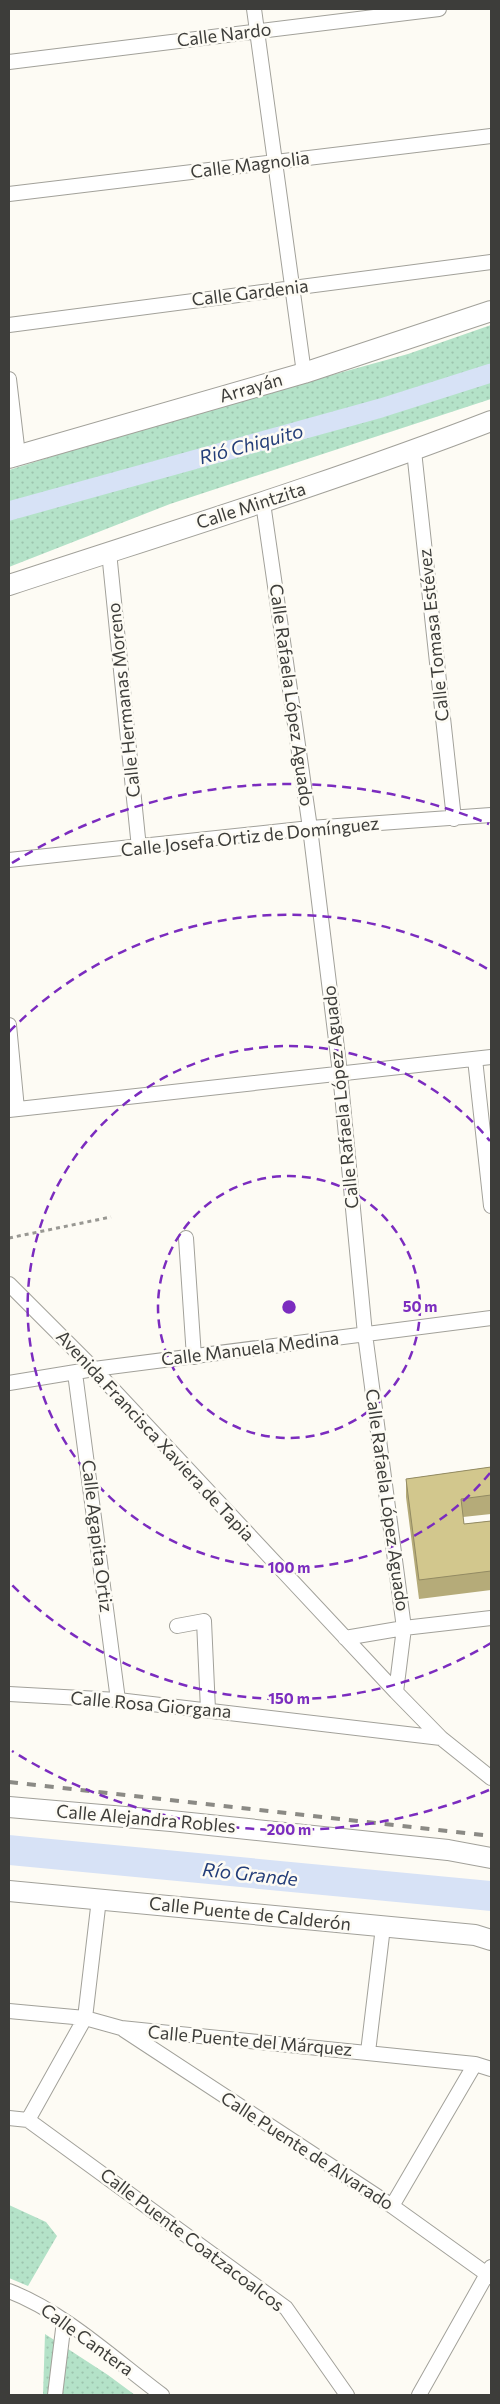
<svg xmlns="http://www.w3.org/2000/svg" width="500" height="2404" viewBox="0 0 500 2404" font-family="Commissioner,sans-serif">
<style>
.grass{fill:url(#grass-dots)}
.water{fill:#d7e2f6}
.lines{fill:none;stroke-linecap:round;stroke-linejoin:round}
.canal{stroke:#d7e2f6;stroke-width:19}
.street-casing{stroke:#a2a19a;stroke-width:16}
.secondary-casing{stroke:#a2a19a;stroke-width:22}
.path{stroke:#999893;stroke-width:3;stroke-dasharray:4 4;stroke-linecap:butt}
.street{stroke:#fff;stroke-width:14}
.secondary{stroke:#fff;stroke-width:20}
.rail{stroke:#8b8a85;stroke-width:4;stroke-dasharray:9 9;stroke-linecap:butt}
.wall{fill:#b5ab79}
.building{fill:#d2c78d;stroke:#938b63}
.ring{fill:none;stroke:#7b2cbf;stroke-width:2.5;stroke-dasharray:9 6}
.labels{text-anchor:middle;stroke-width:5;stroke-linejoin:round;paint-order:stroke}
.street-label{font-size:18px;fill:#3d3d3a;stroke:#fdfbf4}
.water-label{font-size:19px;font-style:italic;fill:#233d78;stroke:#fdfbf4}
.centre{fill:#7b2cbf;stroke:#fdfbf4;stroke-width:2.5}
.ring-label{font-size:15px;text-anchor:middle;font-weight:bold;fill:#7b2cbf;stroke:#fdfbf4;stroke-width:5;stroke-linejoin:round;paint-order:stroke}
</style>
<defs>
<pattern id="grass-dots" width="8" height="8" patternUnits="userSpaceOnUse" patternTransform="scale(1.25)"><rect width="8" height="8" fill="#b4e2c8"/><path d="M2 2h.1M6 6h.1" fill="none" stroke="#9cc3ad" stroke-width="1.8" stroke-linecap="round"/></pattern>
</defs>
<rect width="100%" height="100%" fill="#fdfbf4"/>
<path class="grass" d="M491 325V399L170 504 9 567V470L169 420 408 354Z
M9 2205 46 2222 57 2236 28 2286 9 2278Z
M45 2334 108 2375 135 2395H43Z"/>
<path class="water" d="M9 1835 491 1881V1911L9 1865Z"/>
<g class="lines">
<path class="canal" d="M9 511 381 408 491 373"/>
<g class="street-casing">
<path id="street" d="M254 9 304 373
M9 62 439 9
M9 194 491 136
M9 325 491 262
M9 379 18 455
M414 451 454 819
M263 503 310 828 340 1073 365 1334 404 1628 396 1692
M109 552 139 848
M9 860 310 828 491 815
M9 1025 17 1109
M475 1059 491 1206
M9 1110 491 1057
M186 1238 194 1357
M9 1284 94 1369 396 1692 441 1738 491 1778
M75 1373 118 1700
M9 1383 94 1369 491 1318
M177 1626 204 1621 208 1710
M345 1638 404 1628 491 1618
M9 1694 118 1700 441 1738
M9 2011 85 2018 121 2028 475 2064 491 2069
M124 2030 392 2206 491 2277
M368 2052 383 1927
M9 2118 28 2120 286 2308 347 2395
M28 2120 85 2018 99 1899
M392 2206 475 2064
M9 2291C64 2312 115 2360 162 2395
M55 2395 64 2321
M419 2395 491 2267"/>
</g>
<g class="secondary-casing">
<path id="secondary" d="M9 458 304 373 491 311
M9 585C170 532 333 482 491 421
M9 1807 171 1821 448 1850 491 1858
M9 1891 475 1935 491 1940"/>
</g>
<path class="path" d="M9 1238 111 1217"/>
<use href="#street" class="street"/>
<use href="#secondary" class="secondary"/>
<path class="rail" d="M9 1782 491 1836"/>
</g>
<path class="wall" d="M491 1467V1514L463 1517 464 1524 491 1521V1590L419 1599 406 1497V1479Z"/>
<path class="building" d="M491 1467V1495L461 1499 464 1524 491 1521V1571L419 1580 406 1479Z"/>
<g class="ring">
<circle cx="289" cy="1307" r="131"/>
<path d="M490 1473A261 261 0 1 1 490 1141"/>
<path d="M491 1643A392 392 0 0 1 9 1582M9 1032A392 392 0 0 1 491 971"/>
<path d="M489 1790A523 523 0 0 1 12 1751M12 863A523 523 0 0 1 489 824"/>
</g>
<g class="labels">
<g class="street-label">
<text transform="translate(224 35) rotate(-7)" y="6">Calle Nardo</text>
<text transform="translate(250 165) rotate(-7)" y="6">Calle Magnolia</text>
<text transform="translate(250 293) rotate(-7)" y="6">Calle Gardenia</text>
<text transform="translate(251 388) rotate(-16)" y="6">Arrayán</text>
<text transform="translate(251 506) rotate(-18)" y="6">Calle Mintzita</text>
<text transform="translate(434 635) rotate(-96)" y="6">Calle Tomasa Estévez</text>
<text transform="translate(291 695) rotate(82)" y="6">Calle Rafaela López Aguado</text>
<text transform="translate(124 700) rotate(-96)" y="6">Calle Hermanas Moreno</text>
<text transform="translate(250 837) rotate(-6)" y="6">Calle Josefa Ortiz de Domínguez</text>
<text transform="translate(341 1097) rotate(-96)" y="6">Calle Rafaela López Aguado</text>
<text transform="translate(250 1349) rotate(-7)" y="6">Calle Manuela Medina</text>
<text transform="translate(155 1436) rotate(47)" y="6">Avenida Francisca Xaviera de Tapia</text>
<text transform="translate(387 1500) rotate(82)" y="6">Calle Rafaela López Aguado</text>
<text transform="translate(97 1536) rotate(83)" y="6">Calle Agapita Ortiz</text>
<text transform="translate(151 1705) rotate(5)" y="6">Calle Rosa Giorgana</text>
<text transform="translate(146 1819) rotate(5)" y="6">Calle Alejandra Robles</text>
<text transform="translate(250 1914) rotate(6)" y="6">Calle Puente de Calderón</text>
<text transform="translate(250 2041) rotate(5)" y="6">Calle Puente del Márquez</text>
<text transform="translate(307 2151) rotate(33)" y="6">Calle Puente de Alvarado</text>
<text transform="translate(192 2240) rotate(37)" y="6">Calle Puente Coatzacoalcos</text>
<text transform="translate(87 2340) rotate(36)" y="6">Calle Cantera</text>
</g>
<g class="water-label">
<text transform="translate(251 444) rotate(-15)" y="7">Rió Chiquito</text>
<text transform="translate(250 1874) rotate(6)" y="7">Río Grande</text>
</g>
</g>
<circle cx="289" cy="1307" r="8" class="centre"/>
<g class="ring-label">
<text x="420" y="1312">50 m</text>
<text x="289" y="1573">100 m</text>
<text x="289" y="1704">150 m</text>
<text x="289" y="1835">200 m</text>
</g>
<rect width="500" height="2404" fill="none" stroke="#3d3d3a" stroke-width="20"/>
</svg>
